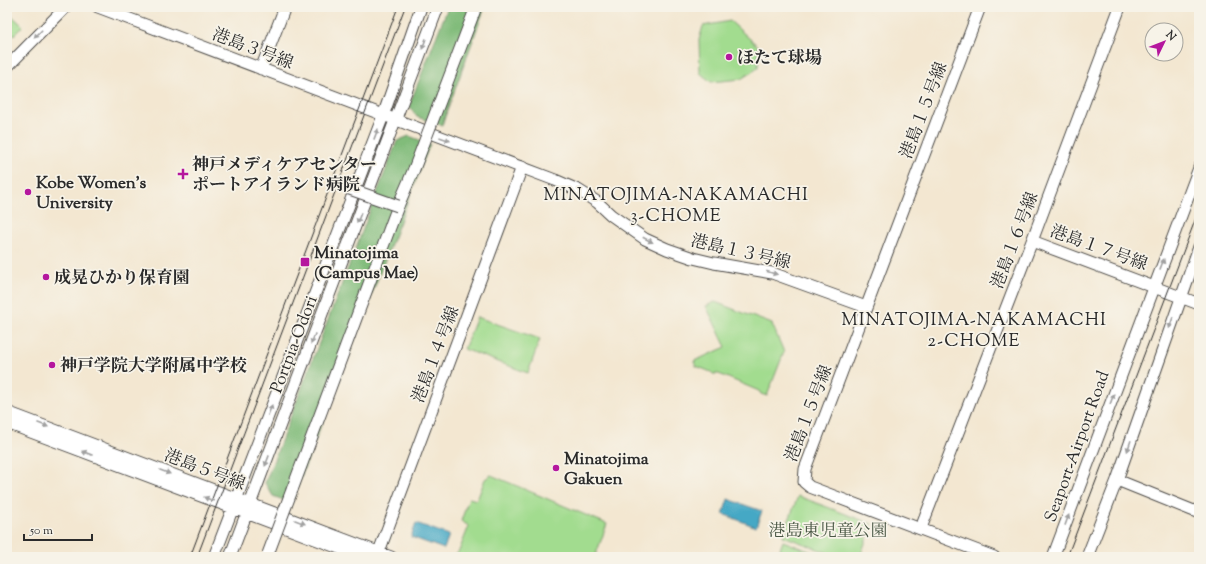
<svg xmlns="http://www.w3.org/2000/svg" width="1206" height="564" viewBox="0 0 1206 564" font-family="'Sorts Mill Goudy','Noto Serif JP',serif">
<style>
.green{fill:#a2dc8f;stroke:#66845d}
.forest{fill:#81bc7a;stroke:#567452}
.water{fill:#45a8c5;stroke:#386a78}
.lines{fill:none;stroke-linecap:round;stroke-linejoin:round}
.minor-casing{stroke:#494744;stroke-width:13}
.minor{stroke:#fff;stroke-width:11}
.tram{stroke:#2b2b2b;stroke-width:1}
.minor-bridge-casing{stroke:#494744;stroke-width:13;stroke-linecap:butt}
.minor-bridge{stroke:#fff;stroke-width:11}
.oneway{fill:#a0a0a0}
.poi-dot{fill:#b5179e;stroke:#f7f3e8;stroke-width:1.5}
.labels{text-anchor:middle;stroke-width:3.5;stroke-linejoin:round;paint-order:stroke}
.street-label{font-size:17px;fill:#2b2b2b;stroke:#f7f3e8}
.poi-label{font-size:17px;font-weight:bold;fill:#2b2b2b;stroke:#f7f3e8;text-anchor:start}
.park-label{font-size:17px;fill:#495744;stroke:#f7f3e8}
.neighbourhood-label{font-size:18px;letter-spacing:1px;fill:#2b2b2b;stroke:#f7f3e8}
</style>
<rect width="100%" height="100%" fill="#f7f3e8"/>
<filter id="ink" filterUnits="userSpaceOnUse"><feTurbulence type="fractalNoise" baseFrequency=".025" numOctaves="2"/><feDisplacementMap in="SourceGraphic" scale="8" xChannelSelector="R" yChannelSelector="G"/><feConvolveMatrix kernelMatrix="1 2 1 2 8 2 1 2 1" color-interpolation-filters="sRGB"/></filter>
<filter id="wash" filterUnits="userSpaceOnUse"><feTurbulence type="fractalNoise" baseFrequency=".012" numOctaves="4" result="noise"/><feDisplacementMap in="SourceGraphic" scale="16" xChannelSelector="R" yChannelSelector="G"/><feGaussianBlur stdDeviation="0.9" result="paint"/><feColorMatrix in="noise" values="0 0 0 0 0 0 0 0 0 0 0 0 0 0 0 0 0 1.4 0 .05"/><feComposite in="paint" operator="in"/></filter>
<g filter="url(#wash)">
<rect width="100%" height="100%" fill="#f3e7d1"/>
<path class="green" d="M11 15 23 26 7 42V19Z
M730 21 759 47 758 68 741 79 711 82 700 73 699 40 703 26Z
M715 302 772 324 784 352 767 396 761 394 759 391 719 374H713L711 372 696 366 694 361 726 347 706 306Z
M477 317 540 339 528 373 464 349Z
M491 475 607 524 595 557H454L459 551 469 526 461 521 469 498 477 500 485 479Z
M798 496 872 524 860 557H839L783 536Z
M783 541 825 557H777Z"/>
<path class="forest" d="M448 7H485L442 125 417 117 409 106Z
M409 136 430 144 291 503 273 496 265 483 397 141Z"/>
<path class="water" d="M728 499 762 511 756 527 723 514Z
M416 523 449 535 444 549 411 537Z"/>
</g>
<g filter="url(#ink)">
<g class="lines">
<g class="minor-casing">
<path id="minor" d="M98 7 555 180 578 190 597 202 611 215 645 239 667 249 693 258 714 263 772 273 866 307
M980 7 805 469 804 482 810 487 994 557
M7 67 66 7
M261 69 285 7
M442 96 476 7
M1032 241 1199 304
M7 412 391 557
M7 423 363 557
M1117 480 1199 513
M292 490 398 206 414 169
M921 528 1032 241 1120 7
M214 557 383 116 421 7
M230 557 438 7
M377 557 522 167
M1053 557 1199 168
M1087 557 1117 480 1199 247"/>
</g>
<use href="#minor" class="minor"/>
<path class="tram" d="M190 557 398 7
M197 557 405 7
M1067 557 1199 210"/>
<g class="minor-bridge-casing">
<path id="minor-bridge" d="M414 169 442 96
M347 188 398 206
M268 554 292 490"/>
</g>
<use href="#minor-bridge" class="minor-bridge"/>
</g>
<defs><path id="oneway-solid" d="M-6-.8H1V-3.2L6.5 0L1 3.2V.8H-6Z"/></defs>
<g class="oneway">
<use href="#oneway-solid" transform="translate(38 34) rotate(134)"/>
<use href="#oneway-solid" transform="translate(424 44) rotate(110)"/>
<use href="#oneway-solid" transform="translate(376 134) rotate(-69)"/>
<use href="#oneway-solid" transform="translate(445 139) rotate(20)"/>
<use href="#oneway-solid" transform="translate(359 218) rotate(111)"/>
<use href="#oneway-solid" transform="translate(648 240) rotate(28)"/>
<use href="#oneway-solid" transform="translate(1162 264) rotate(-69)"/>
<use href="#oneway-solid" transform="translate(772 273) rotate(16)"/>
<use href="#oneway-solid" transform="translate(1171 323) rotate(109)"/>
<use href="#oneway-solid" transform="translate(313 339) rotate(111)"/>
<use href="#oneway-solid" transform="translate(1112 399) rotate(-70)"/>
<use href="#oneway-solid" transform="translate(270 410) rotate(-69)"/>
<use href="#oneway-solid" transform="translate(43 425) rotate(21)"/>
<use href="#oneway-solid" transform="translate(1129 446) rotate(109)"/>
<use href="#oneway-solid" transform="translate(87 453) rotate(-159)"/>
<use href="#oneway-solid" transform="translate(267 461) rotate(111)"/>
<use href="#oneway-solid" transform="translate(165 472) rotate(21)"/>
<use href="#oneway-solid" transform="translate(209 499) rotate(-159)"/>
<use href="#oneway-solid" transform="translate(1067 520) rotate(-70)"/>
<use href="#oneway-solid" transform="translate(300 522) rotate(21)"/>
</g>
</g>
<g class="poi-dot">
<circle cx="729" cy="57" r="4"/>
<path d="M181 168h4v4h4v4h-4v4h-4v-4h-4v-4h4z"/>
<circle cx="28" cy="192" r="4"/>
<rect x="300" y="257" width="10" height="10" rx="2"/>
<circle cx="46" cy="277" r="4"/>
<circle cx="52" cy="365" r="4"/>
<circle cx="556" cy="468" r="4"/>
</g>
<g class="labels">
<g class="street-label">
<text transform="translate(253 48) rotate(21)" y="6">港島３号線</text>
<text transform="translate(923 110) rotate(-69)" y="6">港島１５号線</text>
<text transform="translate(1014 240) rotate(-69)" y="6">港島１６号線</text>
<text transform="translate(1099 247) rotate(20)" y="6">港島１７号線</text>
<text transform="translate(741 251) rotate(13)" y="6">港島１３号線</text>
<text transform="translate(293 344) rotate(-69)" y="6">Portpia-Odori</text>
<text transform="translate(435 354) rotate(-69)" y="6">港島１４号線</text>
<text transform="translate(808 413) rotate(-69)" y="6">港島１５号線</text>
<text transform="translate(1076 446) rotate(-70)" y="6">Seaport-Airport Road</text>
<text transform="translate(205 469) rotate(21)" y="6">港島５号線</text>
</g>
<g class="poi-label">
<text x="737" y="63">ほたて球場</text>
<text x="192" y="170">神戸メディケアセンター<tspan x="192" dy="20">ポートアイランド病院</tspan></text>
<text x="36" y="188">Kobe Women's<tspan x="36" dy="20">University</tspan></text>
<text x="314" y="258">Minatojima<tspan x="314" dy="20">(Campus Mae)</tspan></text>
<text x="54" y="283">成晃ひかり保育園</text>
<text x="60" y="371">神戸学院大学附属中学校</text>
<text x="564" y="464">Minatojima<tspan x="564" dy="20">Gakuen</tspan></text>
</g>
<g class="park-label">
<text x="828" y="536">港島東児童公園</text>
</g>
<g class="neighbourhood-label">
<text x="676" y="200">MINATOJIMA-NAKAMACHI<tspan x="676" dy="21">3-CHOME</tspan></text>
<text x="974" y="325">MINATOJIMA-NAKAMACHI<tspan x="974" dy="21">2-CHOME</tspan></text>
</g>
</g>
<rect width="1206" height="564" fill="none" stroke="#f7f3e8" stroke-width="24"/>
<g transform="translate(1164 42) rotate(47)"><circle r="19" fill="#f7f3e8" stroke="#a5a39c"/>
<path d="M0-3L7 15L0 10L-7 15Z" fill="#b5179e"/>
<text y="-6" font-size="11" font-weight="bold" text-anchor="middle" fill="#2b2b2b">N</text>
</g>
<path d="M24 534v6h68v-6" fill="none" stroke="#2b2b2b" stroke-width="2"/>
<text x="30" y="534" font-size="12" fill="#2b2b2b" stroke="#f7f3e8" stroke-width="3" paint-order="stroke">50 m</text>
</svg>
